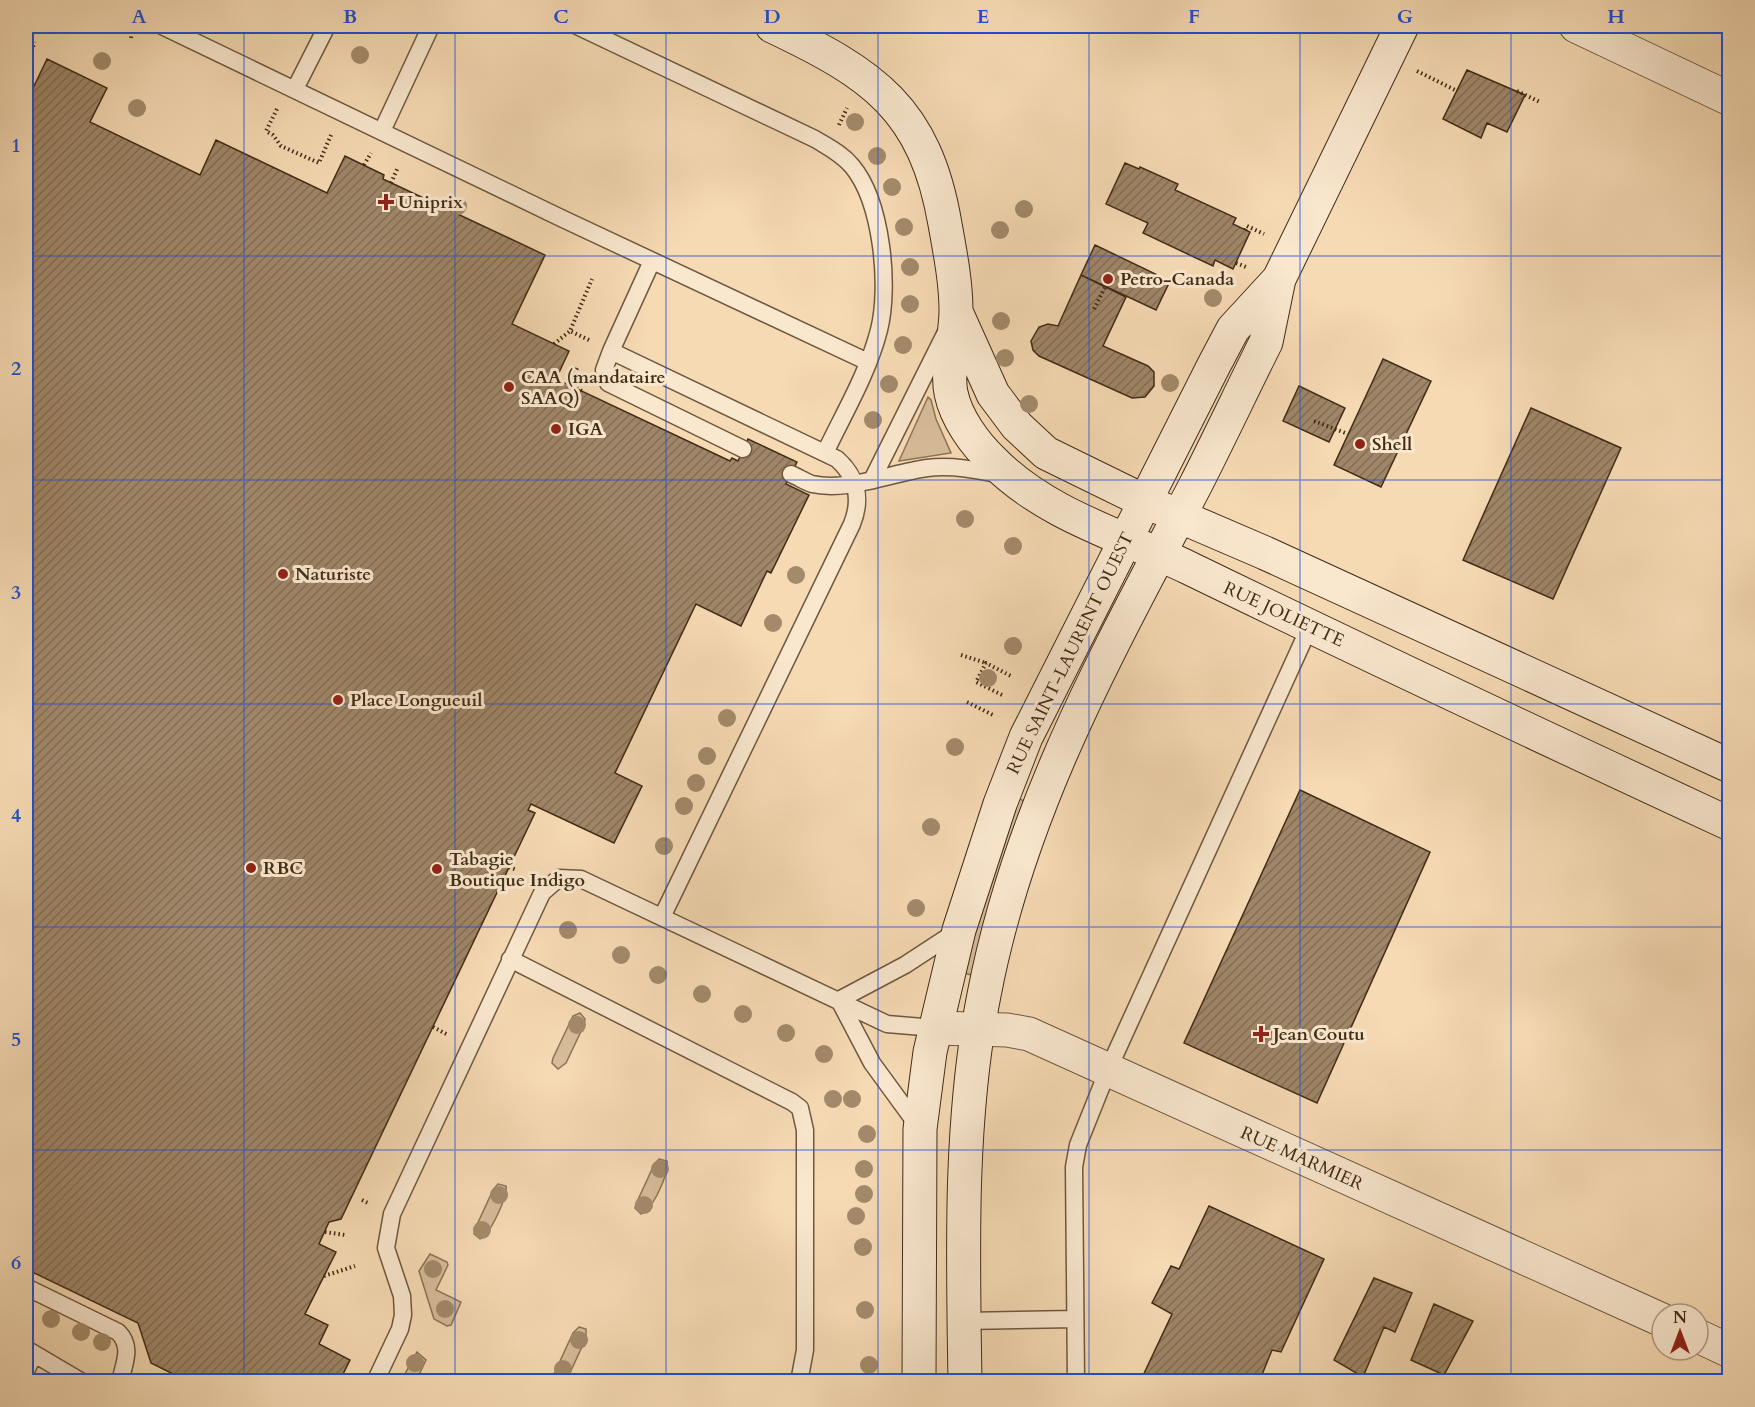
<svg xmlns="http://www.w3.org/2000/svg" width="1755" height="1407" viewBox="0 0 1755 1407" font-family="Cardo,serif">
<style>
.green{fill:#d7bc99;stroke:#8c7458;stroke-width:1.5}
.building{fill:url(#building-hatch);stroke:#412c16;stroke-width:1.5}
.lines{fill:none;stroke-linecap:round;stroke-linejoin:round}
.lane-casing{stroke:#6e583e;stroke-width:19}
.street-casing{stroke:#6e583e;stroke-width:35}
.secondary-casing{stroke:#412c16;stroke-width:35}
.path{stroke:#412c16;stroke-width:4;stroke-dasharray:1.5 3;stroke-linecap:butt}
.lane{stroke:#f9e7ce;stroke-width:16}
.street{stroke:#f9e7ce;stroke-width:33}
.secondary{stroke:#f9e7ce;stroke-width:33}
.tree{fill:#a38a6b}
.grid{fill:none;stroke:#1d4ed8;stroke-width:1.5;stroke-opacity:0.55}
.poi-dot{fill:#8f2418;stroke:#f9e7ce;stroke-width:2}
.labels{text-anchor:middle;stroke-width:6;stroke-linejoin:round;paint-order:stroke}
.poi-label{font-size:18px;font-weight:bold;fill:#412c16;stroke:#f9e7ce;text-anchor:start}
.street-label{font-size:18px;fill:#412c16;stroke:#f9e7ce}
.neatline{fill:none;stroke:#1d4ed8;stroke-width:2}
.grid-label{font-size:20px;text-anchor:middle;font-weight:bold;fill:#1d4ed8}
</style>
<defs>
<pattern id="building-hatch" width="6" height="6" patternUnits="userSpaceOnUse" patternTransform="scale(1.5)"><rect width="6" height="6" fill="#9f8668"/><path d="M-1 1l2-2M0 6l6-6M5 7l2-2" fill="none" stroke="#836e55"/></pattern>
</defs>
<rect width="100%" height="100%" fill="#f6dab4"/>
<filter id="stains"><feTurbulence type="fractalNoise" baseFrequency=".00333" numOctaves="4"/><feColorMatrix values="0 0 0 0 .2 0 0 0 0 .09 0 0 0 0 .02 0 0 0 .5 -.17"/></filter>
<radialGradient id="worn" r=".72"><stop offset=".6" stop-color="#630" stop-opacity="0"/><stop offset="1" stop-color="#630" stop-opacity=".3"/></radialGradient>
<path class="green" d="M928 397 931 400 936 419 951 453 899 461Z
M1018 798 1024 801 1008 845 975 966 971 975 961 972Z
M580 1013 585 1019 584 1025 566 1063 558 1069 552 1063 553 1058 573 1016Z
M659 1159 667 1161C669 1174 653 1209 641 1214L635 1208 636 1204 654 1165Z
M498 1184 506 1186C508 1196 490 1235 480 1239L474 1234 475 1229 493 1190Z
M430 1254 447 1262 448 1265 436 1290 461 1302 451 1325 447 1326 434 1319 419 1271Z
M579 1327 586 1329V1338L568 1377 565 1381H558L554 1377 555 1372 573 1333Z
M417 1352 426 1360 416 1381H401Z"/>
<path class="building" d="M47 59 107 88 90 122 200 175 216 140 327 193 345 156 384 175 383 179 545 255 512 324 569 351 556 379 730 461 732 458 738 461 748 439 797 462 786 484 809 495 771 573 767 571 741 626 696 604 615 773 642 786 614 843 531 804 528 810 535 813 341 1219 329 1222 319 1244 336 1252 305 1314 328 1325 319 1344 350 1360 339 1382H189L151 1363 138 1323 26 1269V103Z
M1467 70 1525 95 1507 132 1487 123 1481 138 1443 119Z
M1125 163 1139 169 1140 167 1178 184 1175 190 1236 218 1233 224 1250 232 1233 269 1215 260 1213 266 1143 233 1148 223 1106 204Z
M1095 245 1170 281 1156 310 1081 275Z
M1081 275 1126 297 1103 346 1148 366 1154 372V386L1145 397 1132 398 1039 356 1033 350 1031 341 1039 327 1048 324 1058 326Z
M1383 359 1431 381 1381 487 1334 465Z
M1299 386 1345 408 1329 442 1283 421Z
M1531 408 1621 448 1553 599 1463 560Z
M1300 790 1430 852 1317 1103 1184 1043Z
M1209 1206 1324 1259 1281 1352 1272 1350 1259 1382H1140L1172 1314 1152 1303 1171 1266 1179 1269Z
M1374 1278 1412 1293 1395 1332 1384 1327 1363 1377 1334 1360Z
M1434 1304 1473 1321 1444 1375 1411 1360Z"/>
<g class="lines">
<g class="lane-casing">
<path id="lane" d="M162 26 561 218 868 362
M577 26 815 139C828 147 842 154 852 166 882 202 890 286 879 330 868 373 844 413 825 453
M295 89 327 26
M382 131 431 26
M652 261 611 351 837 459C857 477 862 499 852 524L662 917
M611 351 604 370 608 383 743 449
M791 474C798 477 806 482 812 484 848 492 891 473 927 468 953 465 977 470 1002 475
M873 478 945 334
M510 959 792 1102 800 1108 805 1130V1350L799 1382
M839 1000 872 1063 918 1126
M839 1000 905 965 957 931
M26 1287 118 1332C133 1347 124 1363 120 1382
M964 1321 1075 1319
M26 1349 82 1382
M26 1371 34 1354
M375 1382 400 1329 403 1315 402 1296 386 1248 392 1214 542 893 559 878 581 879 887 1024 935 1028
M1076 1382 1074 1167 1078 1145 1108 1070 1310 626"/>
</g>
<g class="street-casing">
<path id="street" d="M1576 26 1730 99
M935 1028 1007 1030 1029 1034 1662 1320
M1698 1336 1730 1351"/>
</g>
<g class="secondary-casing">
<path id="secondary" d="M772 26C873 74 925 108 945 224 950 252 956 282 956 311 956 336 946 370 951 393 956 418 975 444 993 461 1046 515 1123 536 1189 568 1368 655 1549 740 1730 824
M957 314 993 394 1017 426 1046 453 1144 501 1265 553 1730 766
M919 1382 920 1129 930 1052 959 930 1000 804 1026 737 1214 365 1233 329 1279 279
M965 1382C963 1254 959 1121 984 995 1020 807 1107 654 1195 486 1219 439 1242 390 1266 342L1279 279 1402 26"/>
</g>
<path class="path" d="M131 38 133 26
M26 63 35 42
M1417 71 1457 91
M1517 91 1540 102
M277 109 266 131 273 135 281 146 319 163 331 135
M839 125 847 108
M364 165 371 153
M391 183 398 167
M1245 230 1247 226 1264 234
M1236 263 1246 267
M1094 309 1105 287
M589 340 570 331 592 279
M554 344 570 331
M577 368 569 385 584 392
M1314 421 1348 434
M961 655 986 663
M1002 695 976 682 986 663 1011 676
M967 702 993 715
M509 867 517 870
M433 1027 448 1035
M362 1200 370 1204
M325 1232 345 1235
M324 1276 355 1266"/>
<use href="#lane" class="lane"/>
<use href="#street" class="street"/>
<use href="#secondary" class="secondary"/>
</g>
<g class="tree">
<circle cx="360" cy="55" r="9"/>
<circle cx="102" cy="61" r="9"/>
<circle cx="137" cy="108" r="9"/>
<circle cx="855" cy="122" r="9"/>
<circle cx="877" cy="156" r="9"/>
<circle cx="892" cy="187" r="9"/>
<circle cx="458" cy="206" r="9"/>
<circle cx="1024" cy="209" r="9"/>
<circle cx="904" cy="227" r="9"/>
<circle cx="1000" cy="230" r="9"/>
<circle cx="910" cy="267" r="9"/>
<circle cx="1213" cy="298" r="9"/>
<circle cx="910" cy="304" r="9"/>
<circle cx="1001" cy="321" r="9"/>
<circle cx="903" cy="345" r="9"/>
<circle cx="1005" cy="358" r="9"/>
<circle cx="1170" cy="383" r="9"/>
<circle cx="889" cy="384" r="9"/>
<circle cx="1029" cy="404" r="9"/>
<circle cx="873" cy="420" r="9"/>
<circle cx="965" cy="519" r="9"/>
<circle cx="1013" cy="546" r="9"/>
<circle cx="796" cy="575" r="9"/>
<circle cx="773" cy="623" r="9"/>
<circle cx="1013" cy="646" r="9"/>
<circle cx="988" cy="678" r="9"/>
<circle cx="727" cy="718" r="9"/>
<circle cx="955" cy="747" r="9"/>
<circle cx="707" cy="756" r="9"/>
<circle cx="696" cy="783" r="9"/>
<circle cx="684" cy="806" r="9"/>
<circle cx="931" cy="827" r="9"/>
<circle cx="664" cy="846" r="9"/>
<circle cx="916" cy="908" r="9"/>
<circle cx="568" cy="930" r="9"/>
<circle cx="621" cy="955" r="9"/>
<circle cx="658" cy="975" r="9"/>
<circle cx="702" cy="994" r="9"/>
<circle cx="743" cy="1014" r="9"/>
<circle cx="577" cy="1025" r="9"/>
<circle cx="786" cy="1033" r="9"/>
<circle cx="824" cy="1054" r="9"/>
<circle cx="833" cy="1099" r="9"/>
<circle cx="852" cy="1099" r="9"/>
<circle cx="867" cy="1134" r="9"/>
<circle cx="660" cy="1169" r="9"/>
<circle cx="864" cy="1169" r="9"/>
<circle cx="864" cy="1194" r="9"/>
<circle cx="499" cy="1195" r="9"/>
<circle cx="644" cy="1205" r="9"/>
<circle cx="856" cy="1216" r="9"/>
<circle cx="482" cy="1230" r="9"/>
<circle cx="863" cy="1247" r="9"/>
<circle cx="433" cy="1269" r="9"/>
<circle cx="445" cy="1309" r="9"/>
<circle cx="865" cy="1310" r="9"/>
<circle cx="51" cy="1319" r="9"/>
<circle cx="81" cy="1332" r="9"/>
<circle cx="579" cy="1340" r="9"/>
<circle cx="102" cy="1342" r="9"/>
<circle cx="415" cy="1363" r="9"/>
<circle cx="869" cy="1365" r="9"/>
<circle cx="563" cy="1369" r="9"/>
</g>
<path class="grid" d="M244 26V1382M455 26V1382M666 26V1382M878 26V1382M1089 26V1382M1300 26V1382M1511 26V1382M26 256H1730M26 480H1730M26 704H1730M26 927H1730M26 1150H1730"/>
<g class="poi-dot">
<path d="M383 193h6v6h6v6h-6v6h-6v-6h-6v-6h6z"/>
<circle cx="1108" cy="279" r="6"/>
<circle cx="509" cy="387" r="6"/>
<circle cx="556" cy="429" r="6"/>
<circle cx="1360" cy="444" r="6"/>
<circle cx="283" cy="574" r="6"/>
<circle cx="338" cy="700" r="6"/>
<circle cx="251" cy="868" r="6"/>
<circle cx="437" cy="869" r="6"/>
<path d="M1258 1025h6v6h6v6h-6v6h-6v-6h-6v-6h6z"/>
</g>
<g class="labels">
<g class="poi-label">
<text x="398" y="208">Uniprix</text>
<text x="1120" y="285">Petro-Canada</text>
<text x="521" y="383">CAA (mandataire<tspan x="521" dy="21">SAAQ)</tspan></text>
<text x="568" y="435">IGA</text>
<text x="1372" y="450">Shell</text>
<text x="295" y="580">Naturiste</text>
<text x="350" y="706">Place Longueuil</text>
<text x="449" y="865">Tabagie<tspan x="449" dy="21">Boutique Indigo</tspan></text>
<text x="263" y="874">RBC</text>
<text x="1273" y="1040">Jean Coutu</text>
</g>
<g class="street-label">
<text transform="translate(1284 614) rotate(25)" y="6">RUE JOLIETTE</text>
<text transform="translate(1070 653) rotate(-64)" y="6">RUE SAINT-LAURENT OUEST</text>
<text transform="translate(1302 1158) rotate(24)" y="6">RUE MARMIER</text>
</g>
</g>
<rect width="1755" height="1407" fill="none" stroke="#f6dab4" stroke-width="66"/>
<g transform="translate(1680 1332)"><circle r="28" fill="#f9e7ce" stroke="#af9c84" stroke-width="1.5"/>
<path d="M0-4.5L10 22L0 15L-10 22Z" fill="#8f2418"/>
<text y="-9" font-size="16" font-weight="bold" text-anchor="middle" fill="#412c16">N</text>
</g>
<rect x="33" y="33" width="1689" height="1341" class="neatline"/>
<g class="grid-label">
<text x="139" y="23">A</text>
<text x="350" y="23">B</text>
<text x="561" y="23">C</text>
<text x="772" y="23">D</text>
<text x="983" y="23">E</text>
<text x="1194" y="23">F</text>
<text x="1405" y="23">G</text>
<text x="1616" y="23">H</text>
<text x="16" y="152">1</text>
<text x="16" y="375">2</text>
<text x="16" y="599">3</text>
<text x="16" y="822">4</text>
<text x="16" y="1046">5</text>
<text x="16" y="1269">6</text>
</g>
<rect width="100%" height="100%" filter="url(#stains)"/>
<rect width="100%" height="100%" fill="url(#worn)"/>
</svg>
